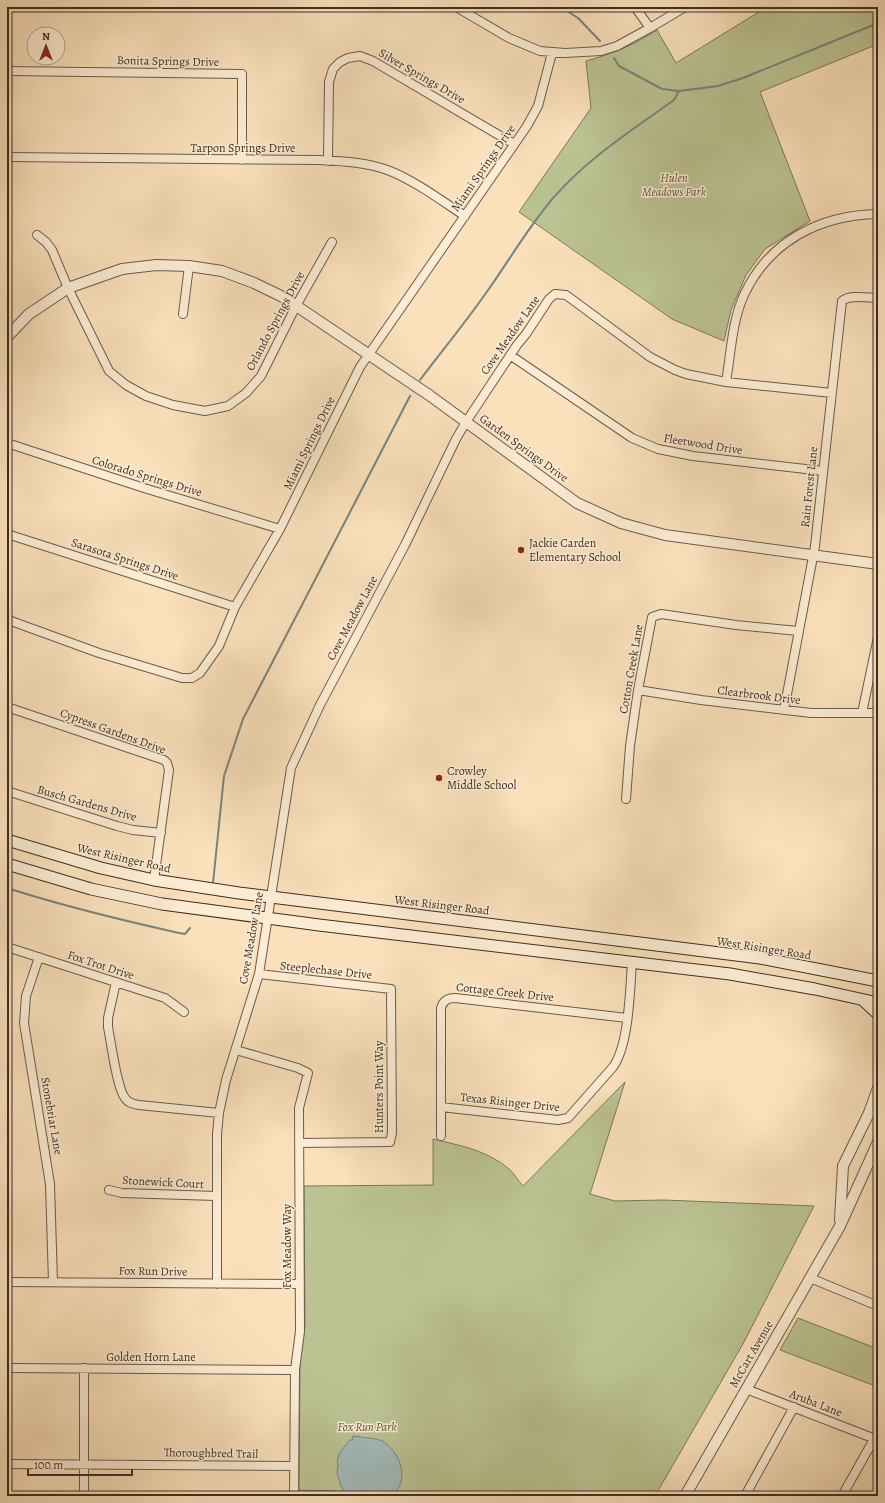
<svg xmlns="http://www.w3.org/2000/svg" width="885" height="1503" viewBox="0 0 885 1503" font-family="Alegreya,serif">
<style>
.green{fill:#bbc393;stroke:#7c785c}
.water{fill:#a1bbba;stroke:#79837f}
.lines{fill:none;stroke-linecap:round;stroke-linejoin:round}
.stream{stroke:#79837f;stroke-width:2}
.minor-casing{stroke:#6c5b4c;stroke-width:10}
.tertiary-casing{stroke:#6c5b4c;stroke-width:12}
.secondary-casing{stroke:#3d2e26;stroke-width:13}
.minor{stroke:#fcecd3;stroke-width:8}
.tertiary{stroke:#fcecd3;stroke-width:10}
.secondary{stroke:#fcecd3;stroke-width:11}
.poi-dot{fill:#8f2418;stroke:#fcecd3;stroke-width:1.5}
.labels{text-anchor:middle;stroke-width:3;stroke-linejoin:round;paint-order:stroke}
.street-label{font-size:12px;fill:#3d2e26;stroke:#fcecd3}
.park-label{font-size:12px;font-style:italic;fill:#5c5341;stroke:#fcecd3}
.poi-label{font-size:12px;fill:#3d2e26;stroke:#fcecd3;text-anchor:start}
</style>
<rect width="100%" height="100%" fill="#fae1bc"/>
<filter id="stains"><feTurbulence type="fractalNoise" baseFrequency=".005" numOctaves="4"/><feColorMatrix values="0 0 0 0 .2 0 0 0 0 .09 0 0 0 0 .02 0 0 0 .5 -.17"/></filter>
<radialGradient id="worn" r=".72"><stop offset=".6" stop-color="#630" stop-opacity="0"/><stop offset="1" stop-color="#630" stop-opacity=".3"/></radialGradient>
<path class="green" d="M767 7H878V44L760 92 810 221 765 249 746 275 731 310 724 341 672 319 519 212 591 108 586 61C612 54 634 45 657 30L676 63Z
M625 1082 590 1194 615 1201 664 1200 814 1206 744 1342 655 1496H337L336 1491 299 1490 300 1364 305 1325 304 1186 433 1185V1139C462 1146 486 1150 509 1169 514 1173 518 1181 523 1186Z
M798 1318 878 1349V1387L780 1350Z"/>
<path class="water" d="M353 1436 356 1437 357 1436C366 1439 376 1437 384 1442 401 1453 410 1482 392 1495L349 1496 346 1493 341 1486 337 1473 338 1465 337 1461 340 1452 350 1440H352Z"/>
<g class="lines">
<path class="stream" d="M561 7 578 18 600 41
M614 58 619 66 662 89 679 91
M420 380C442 351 465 323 486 293 509 261 528 227 554 197 588 158 632 130 674 100L679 91 718 86 743 78 878 23
M213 883 224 776 243 719 410 396
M7 888C63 906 121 920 179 933L185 934 190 928"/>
<g class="minor-casing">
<path id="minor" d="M456 7 509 38 540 51 565 53 601 51 617 46 650 28 685 7
M635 7 650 28
M7 71 242 74V160
M7 157 317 160C341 161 367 162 390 171 415 181 442 201 465 216
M328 161 329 82 333 69 340 62 348 58 360 56 373 61 514 144
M37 235 46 242 52 250 68 288 109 371 126 385 146 396 173 405 205 411 228 406 246 393 261 376 296 306 332 242
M183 314 189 266
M510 355 632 438 658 449 693 456 823 471
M726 382C731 353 732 321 744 295 769 241 820 215 878 214
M7 443 144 488 280 529
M7 534 235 607
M7 618 11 621 99 653 182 678H192L200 673 219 646 235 607 280 529 360 367 527 126 538 106 552 53
M638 690 701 700 811 713H878
M7 707 164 760 167 763 169 770 154 880
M784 710 815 546 842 301C850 294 868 298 878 298
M862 713 878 637
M7 791 117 826 133 830 161 833
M626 799 630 746 638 690 652 617 661 614 736 625 798 631
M7 947 165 998 184 1012
M39 957 26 996 24 1023 50 1184 53 1282
M259 974 391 989 392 1133 390 1142 299 1143
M116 982 108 1018V1027C111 1042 117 1089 125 1098 128 1103 133 1104 139 1105L219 1113
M236 1050 298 1068 308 1073 299 1108 300 1331 295 1370 294 1496
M441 1107 558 1120 568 1118 613 1067C629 1045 630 990 632 962
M441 1136V1008C443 1001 447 998 455 998L627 1018
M109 1190 122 1193 216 1196
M810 1278 878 1306
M7 1282 299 1284
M217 1284V1134L219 1113 226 1080 259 974 291 768 320 705 405 545 456 439 466 422 517 345 526 334 549 299 555 294 566 295 650 357 675 370 686 374 726 382 832 393
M7 1368 295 1370
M84 1368V1496
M746 1389 878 1440
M7 1464 294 1466
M745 1496 794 1407
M842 1496 874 1439"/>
</g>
<g class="tertiary-casing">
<path id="tertiary" d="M7 337 29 314 68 288 122 269 156 265 189 266 222 271 254 283 283 297 429 395 577 503 621 523 665 535 878 564
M840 1220 843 1166 869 1113 878 1088
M685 1496 840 1226 878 1142"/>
</g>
<g class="secondary-casing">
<path id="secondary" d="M7 840 101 868 154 880 239 893 760 958 878 981
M7 864 91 889 162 904 319 925 730 974 815 989 878 1003
M864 1001 878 1014"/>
</g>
<use href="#minor" class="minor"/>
<use href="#tertiary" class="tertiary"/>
<use href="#secondary" class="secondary"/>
</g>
<g class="poi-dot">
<circle cx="521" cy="550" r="4"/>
<circle cx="439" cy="778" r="4"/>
</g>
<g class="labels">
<g class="street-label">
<text transform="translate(168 61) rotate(1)" y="4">Bonita Springs Drive</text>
<text transform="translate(422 76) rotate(30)" y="4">Silver Springs Drive</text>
<text x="243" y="152">Tarpon Springs Drive</text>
<text transform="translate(483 168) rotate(-55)" y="4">Miami Springs Drive</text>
<text transform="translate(275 321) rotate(-62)" y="4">Orlando Springs Drive</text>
<text transform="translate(510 335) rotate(-55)" y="4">Cove Meadow Lane</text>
<text transform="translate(309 443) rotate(-64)" y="4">Miami Springs Drive</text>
<text transform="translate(703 444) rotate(9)" y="4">Fleetwood Drive</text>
<text transform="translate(524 448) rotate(36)" y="4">Garden Springs Drive</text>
<text transform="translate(147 476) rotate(17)" y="4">Colorado Springs Drive</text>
<text transform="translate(809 487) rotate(-84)" y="4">Rain Forest Lane</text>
<text transform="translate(125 559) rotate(18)" y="4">Sarasota Springs Drive</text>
<text transform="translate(352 618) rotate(-62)" y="4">Cove Meadow Lane</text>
<text transform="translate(631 669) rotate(-80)" y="4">Cotton Creek Lane</text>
<text transform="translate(759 695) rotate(7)" y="4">Clearbrook Drive</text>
<text transform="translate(113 731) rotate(20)" y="4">Cypress Gardens Drive</text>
<text transform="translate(87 803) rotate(16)" y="4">Busch Gardens Drive</text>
<text transform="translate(124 858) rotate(13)" y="4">West Risinger Road</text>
<text transform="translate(442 905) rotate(7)" y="4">West Risinger Road</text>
<text transform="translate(251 938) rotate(-80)" y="4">Cove Meadow Lane</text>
<text transform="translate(764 948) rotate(9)" y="4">West Risinger Road</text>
<text transform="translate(101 965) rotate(18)" y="4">Fox Trot Drive</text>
<text transform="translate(326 970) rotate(6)" y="4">Steeplechase Drive</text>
<text transform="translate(505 992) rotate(6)" y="4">Cottage Creek Drive</text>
<text transform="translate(379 1087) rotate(-90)" y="4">Hunters Point Way</text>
<text transform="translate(510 1102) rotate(6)" y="4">Texas Risinger Drive</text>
<text transform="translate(52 1116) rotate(80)" y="4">Stonebriar Lane</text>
<text transform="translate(163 1182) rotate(3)" y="4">Stonewick Court</text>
<text transform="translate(287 1246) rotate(-90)" y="4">Fox Meadow Way</text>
<text transform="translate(153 1271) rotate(1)" y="4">Fox Run Drive</text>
<text transform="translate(751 1354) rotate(-60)" y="4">McCart Avenue</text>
<text x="151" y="1361">Golden Horn Lane</text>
<text transform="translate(816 1403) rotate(21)" y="4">Aruba Lane</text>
<text transform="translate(211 1453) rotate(1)" y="4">Thoroughbred Trail</text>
</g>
<g class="park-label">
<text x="674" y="182">Hulen<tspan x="674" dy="14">Meadows Park</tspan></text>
<text x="367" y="1431">Fox Run Park</text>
</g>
<g class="poi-label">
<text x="529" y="547">Jackie Carden<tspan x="529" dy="14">Elementary School</tspan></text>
<text x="447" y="775">Crowley<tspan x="447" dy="14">Middle School</tspan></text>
</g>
</g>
<rect width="885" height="1503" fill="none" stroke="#fae1bc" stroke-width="24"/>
<rect x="8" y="8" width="869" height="1487" fill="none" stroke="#3d2e26" stroke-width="2"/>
<rect x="12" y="12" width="861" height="1479" fill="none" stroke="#3d2e26"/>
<g transform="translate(46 46)"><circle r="19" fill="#fcecd3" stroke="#b0a08e"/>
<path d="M0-3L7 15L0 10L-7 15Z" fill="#8f2418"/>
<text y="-6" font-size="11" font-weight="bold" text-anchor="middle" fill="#3d2e26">N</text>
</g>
<path d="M28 1469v6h104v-6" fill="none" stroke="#3d2e26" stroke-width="2"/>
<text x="34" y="1469" font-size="12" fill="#3d2e26" stroke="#fcecd3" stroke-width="3" paint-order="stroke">100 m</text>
<rect width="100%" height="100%" filter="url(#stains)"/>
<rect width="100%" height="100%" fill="url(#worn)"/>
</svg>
